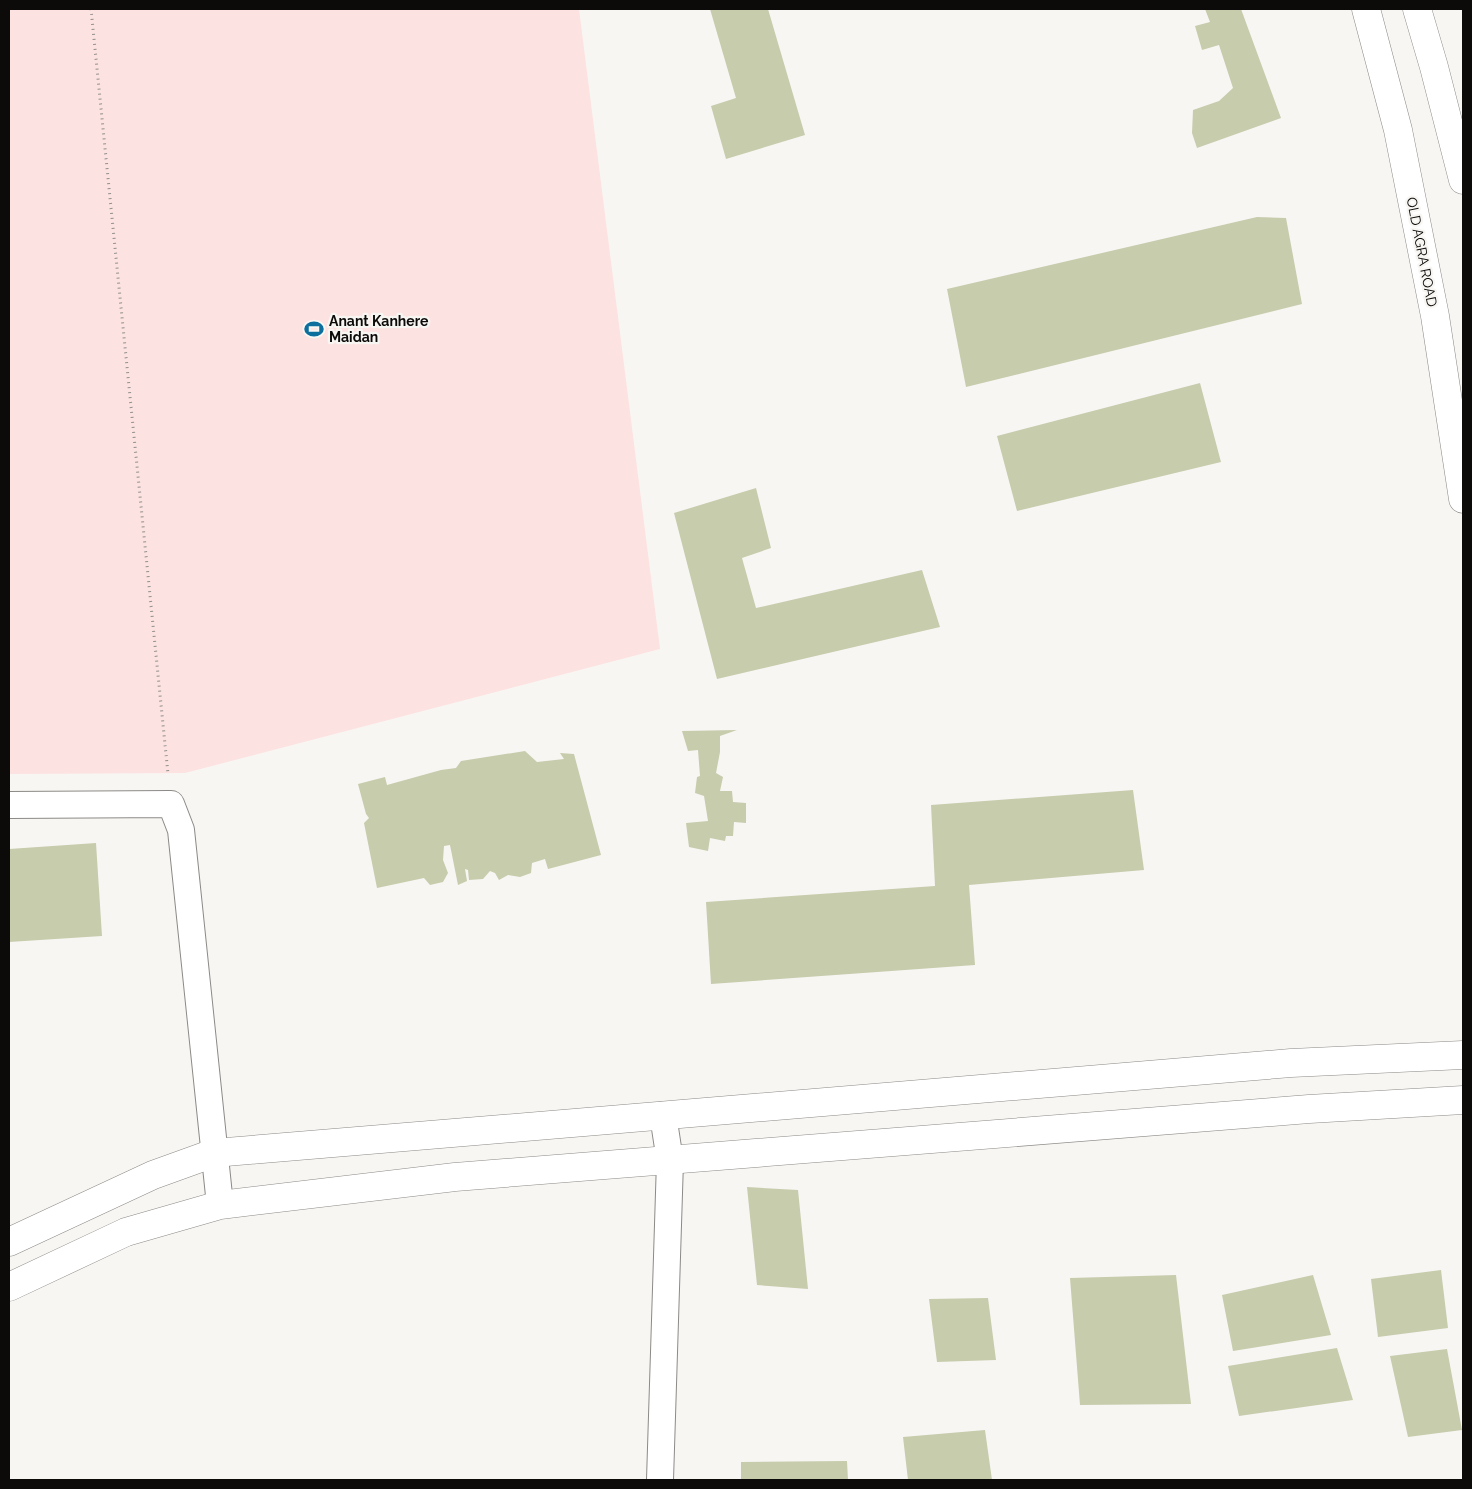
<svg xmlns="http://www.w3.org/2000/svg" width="1472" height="1489" viewBox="0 0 1472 1489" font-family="Raleway,sans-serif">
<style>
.green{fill:#fce2e0}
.building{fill:#c7ccac}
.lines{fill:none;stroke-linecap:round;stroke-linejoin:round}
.minor-casing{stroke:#8c8a87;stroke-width:28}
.secondary-casing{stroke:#8c8a87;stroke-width:29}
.trunk-casing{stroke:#8c8a87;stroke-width:29}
.path{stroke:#918f8d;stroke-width:3;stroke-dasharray:1 4;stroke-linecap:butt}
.minor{stroke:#fff;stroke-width:26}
.secondary{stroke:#fff;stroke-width:28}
.trunk{stroke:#fff;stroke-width:28}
.labels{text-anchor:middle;stroke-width:4.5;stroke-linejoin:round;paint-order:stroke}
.street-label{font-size:14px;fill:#0c0b0a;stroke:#f8f6f3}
.poi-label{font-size:14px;font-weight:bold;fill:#0c0b0a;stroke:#f8f6f3;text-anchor:start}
</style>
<rect width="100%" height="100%" fill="#f8f6f3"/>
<path class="green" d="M9 9H579L660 649 185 773 9 774Z"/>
<path class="building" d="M710 9H768L805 135 726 159 711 106 736 98Z
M1205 9H1241L1281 118 1197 148 1192 133 1193 110 1219 101 1233 88 1219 45 1202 50 1195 26 1210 22Z
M1257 217 1286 218 1302 304 966 387 947 289Z
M1200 383 1221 462 1017 511 997 436Z
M756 488 771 548 742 558 756 608 922 570 940 627 717 679 674 513Z
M737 730 720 736V752L716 773 723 777 720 791H732L733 802 746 803V823L734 822 733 836H726L725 841 710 838 708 851 689 847 686 823 708 821 704 796 695 793 697 777 700 776 698 750 688 751 682 731Z
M525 751 537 762 564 759 560 753 574 754 601 855 548 869 545 859 532 863 531 873 520 877 508 875 499 880 495 873 490 871 483 879 469 880 468 870 465 869 467 881 458 885 450 845 444 846 443 860 448 873 443 882 430 885 424 878 377 888 364 823 369 818 366 814 358 784 385 777 387 785 441 770 456 768 461 761Z
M1133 790 1144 870 969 885 975 965 711 984 706 902 935 886 931 805Z
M96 843 102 936 9 942V849Z
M747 1187 798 1190 808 1289 757 1285Z
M1441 1270 1448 1328 1378 1337 1371 1279Z
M1176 1275 1191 1404 1080 1405 1070 1278Z
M1313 1275 1331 1335 1233 1351 1222 1295Z
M988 1298 996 1360 937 1362 929 1299Z
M1337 1348 1353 1400 1239 1416 1228 1366Z
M1447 1349 1462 1430 1408 1437 1390 1356Z
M985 1430 992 1480H908L903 1437Z
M847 1461 848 1480H741V1462Z"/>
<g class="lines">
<g class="minor-casing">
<path id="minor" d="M9 805 171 804 181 830 220 1205
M660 1480 670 1161 663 1115"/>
</g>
<g class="secondary-casing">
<path id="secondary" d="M9 1242 153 1175 214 1153 1291 1063 1463 1055
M9 1287 126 1232 220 1205 455 1177 1309 1109 1463 1100"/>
</g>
<g class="trunk-casing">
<path id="trunk" d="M1366 9 1398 130 1435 316 1463 499
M1417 9 1434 67 1463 180"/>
</g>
<path class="path" d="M91 9 168 774"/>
<use href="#minor" class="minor"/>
<use href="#secondary" class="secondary"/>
<use href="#trunk" class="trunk"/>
</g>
<defs>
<g id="stadium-bare" transform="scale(1.5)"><path d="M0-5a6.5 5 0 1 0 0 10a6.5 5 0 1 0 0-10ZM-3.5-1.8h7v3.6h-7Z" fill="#0d6f9d" stroke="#f8f6f3" stroke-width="2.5" paint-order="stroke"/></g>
</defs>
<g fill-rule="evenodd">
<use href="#stadium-bare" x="314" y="329"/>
</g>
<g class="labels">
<g class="street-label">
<text transform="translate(1422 252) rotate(79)" y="5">OLD AGRA ROAD</text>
</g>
<g class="poi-label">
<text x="329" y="326">Anant Kanhere<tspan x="329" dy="16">Maidan</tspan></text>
</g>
</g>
<rect width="1472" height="1489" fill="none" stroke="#0c0b0a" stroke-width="20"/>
</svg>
